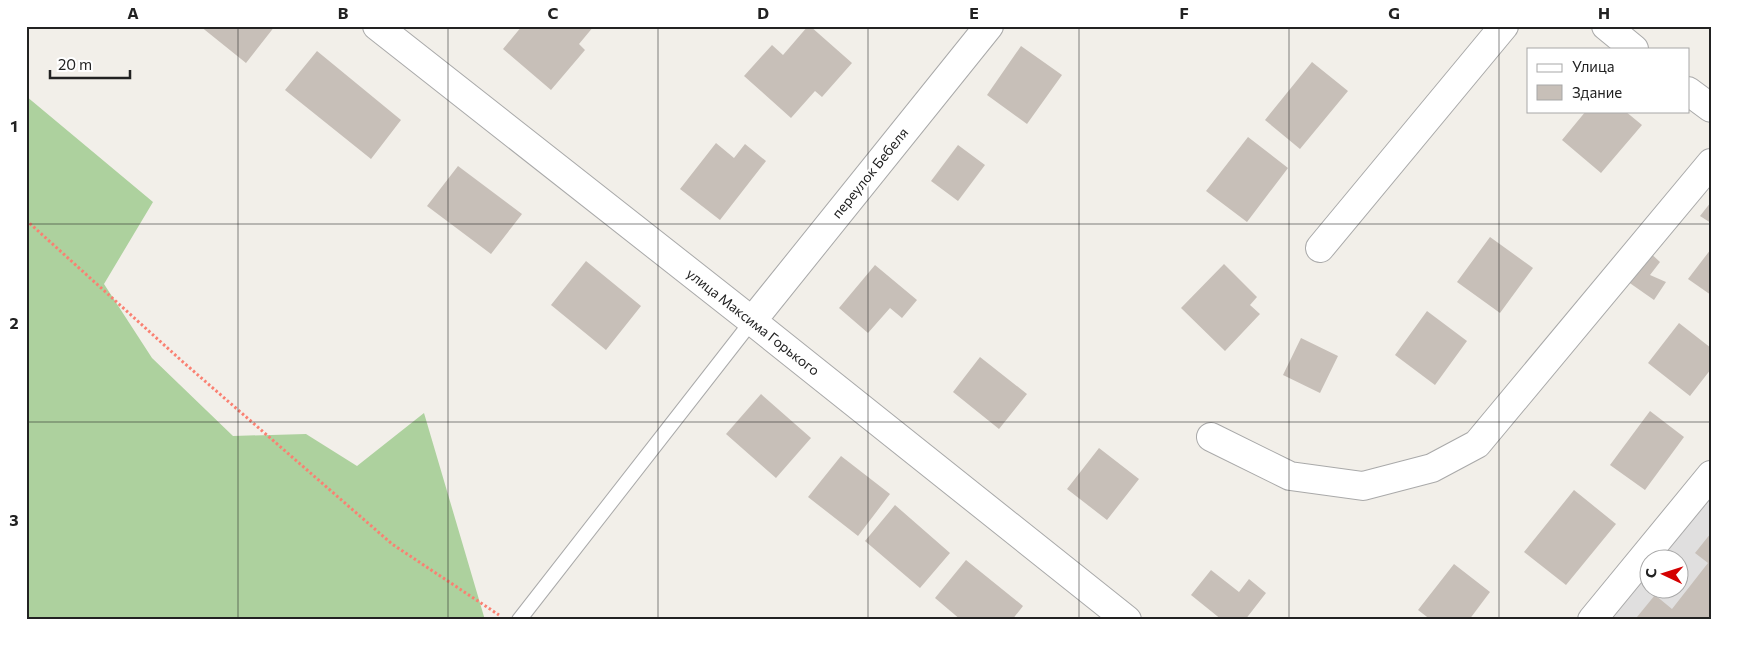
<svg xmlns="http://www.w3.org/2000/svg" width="1737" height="646" viewBox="0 0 1737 646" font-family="Commissioner,sans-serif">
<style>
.residential{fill:#e0dfdf}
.forest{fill:#add19e}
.building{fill:#c7bfb8}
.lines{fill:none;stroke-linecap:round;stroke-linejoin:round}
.service-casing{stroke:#a9a9a9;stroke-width:16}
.minor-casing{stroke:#a9a9a9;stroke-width:30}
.path{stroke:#fa8072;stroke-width:3;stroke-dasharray:2.5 2.5;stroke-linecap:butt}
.service{stroke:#fff;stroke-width:14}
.minor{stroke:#fff;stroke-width:28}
.grid{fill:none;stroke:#222;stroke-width:1;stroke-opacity:0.55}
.labels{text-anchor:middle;stroke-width:4;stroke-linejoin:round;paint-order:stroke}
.street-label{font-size:14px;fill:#222;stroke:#fff}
.neatline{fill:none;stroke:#222;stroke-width:2}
.grid-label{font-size:16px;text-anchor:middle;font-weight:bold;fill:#222}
</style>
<rect width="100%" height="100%" fill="#f2efe9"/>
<path class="residential" d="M1711 490V620H1606L1649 566 1650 588H1680V558H1655Z"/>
<path class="forest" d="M26 96 153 202 104 284 152 358 233 436 306 434 357 466 424 413 485 620H26Z"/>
<path class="building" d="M200 26H275L246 63Z
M522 26H594L579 44 585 50 551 90 503 49Z
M808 26H810L852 63 822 97 815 91 791 118 744 76 772 45 783 55Z
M1021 46 1062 75 1027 124 987 95Z
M317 51 401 120 371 159 285 90Z
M1312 62 1348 91 1300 149 1265 120Z
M1586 111H1625L1642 125 1601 173 1562 140Z
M1248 137 1288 168 1247 222 1206 191Z
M716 143 734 158 745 144 766 161 720 220 680 189Z
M958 145 985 165 958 201 931 181Z
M458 166 522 214 491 254 427 206Z
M1711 202V223L1700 216Z
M1490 237 1533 268 1500 313 1457 282Z
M1711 249V295L1688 279Z
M1647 250 1660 262 1650 275 1666 282 1654 300 1624 279Z
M586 261 641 306 606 350 551 305Z
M1224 264 1257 297 1250 305 1260 314 1225 351 1181 308Z
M875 265 917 300 902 318 890 308 868 333 839 308Z
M1427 311 1467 341 1435 385 1395 355Z
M1679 323 1711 348V369L1690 396 1648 363Z
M1301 338 1338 356 1320 393 1283 375Z
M980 357 1027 394 999 429 953 392Z
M761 394 811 438 776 478 726 434Z
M1650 411 1684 437 1645 490 1610 465Z
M1099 448 1139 479 1107 520 1067 489Z
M841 456 890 494 858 536 808 497Z
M1574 490 1616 524 1566 585 1524 552Z
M895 505 950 553 920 588 865 541Z
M1711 533V620H1641L1637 617 1655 595 1672 609 1708 563 1695 553Z
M966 560 1023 606 1012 620H961L935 598Z
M1454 564 1490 592 1469 620H1431L1418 610Z
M1211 570 1239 592 1249 579 1266 593 1245 620H1222L1191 595Z"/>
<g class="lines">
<g class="service-casing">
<path id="service" d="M519 620 752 321"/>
</g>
<g class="minor-casing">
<path id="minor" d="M377 26 752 321 1127 620
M1606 26 1634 49
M1688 91 1711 108
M1320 248 1504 26
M752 321 989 26
M1211 437 1290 476 1363 486 1432 468 1477 444 1711 163
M1592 620 1711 475"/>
</g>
<path class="path" d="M26 220 183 362 392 544 499 615"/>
<use href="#service" class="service"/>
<use href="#minor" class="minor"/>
</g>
<path class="grid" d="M238 26V620M448 26V620M658 26V620M868 26V620M1079 26V620M1289 26V620M1499 26V620M26 224H1711M26 422H1711"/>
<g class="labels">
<g class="street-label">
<text transform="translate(870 173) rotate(-51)" y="5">переулок Бебеля</text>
<text transform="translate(753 322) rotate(38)" y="5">улица Максима Горького</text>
</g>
</g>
<rect width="1737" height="646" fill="none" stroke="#ffffff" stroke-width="55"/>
<rect x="1527" y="48" width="162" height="65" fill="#ffffff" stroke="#a7a7a7"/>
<rect x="1537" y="64" width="25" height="8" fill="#ffffff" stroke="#a7a7a7"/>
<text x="1572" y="72" font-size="15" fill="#222222">Улица</text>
<rect x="1537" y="85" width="25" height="15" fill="#c7bfb8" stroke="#a7a7a7"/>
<text x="1572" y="98" font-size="15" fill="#222222">Здание</text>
<g transform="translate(1664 574) rotate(274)"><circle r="24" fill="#ffffff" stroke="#a7a7a7"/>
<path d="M0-4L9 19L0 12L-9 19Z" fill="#d40000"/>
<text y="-8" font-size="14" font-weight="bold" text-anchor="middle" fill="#222222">С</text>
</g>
<path d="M50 70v8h80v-8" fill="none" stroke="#222222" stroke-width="2.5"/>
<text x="58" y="70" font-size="15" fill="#222222" stroke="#ffffff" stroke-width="4" paint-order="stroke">20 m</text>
<rect x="28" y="28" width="1682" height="590" class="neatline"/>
<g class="grid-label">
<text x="133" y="19">A</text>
<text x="343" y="19">B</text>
<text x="553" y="19">C</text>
<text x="763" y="19">D</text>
<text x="974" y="19">E</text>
<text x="1184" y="19">F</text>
<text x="1394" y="19">G</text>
<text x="1604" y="19">H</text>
<text x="14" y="132">1</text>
<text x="14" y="329">2</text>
<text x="14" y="526">3</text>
</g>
</svg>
